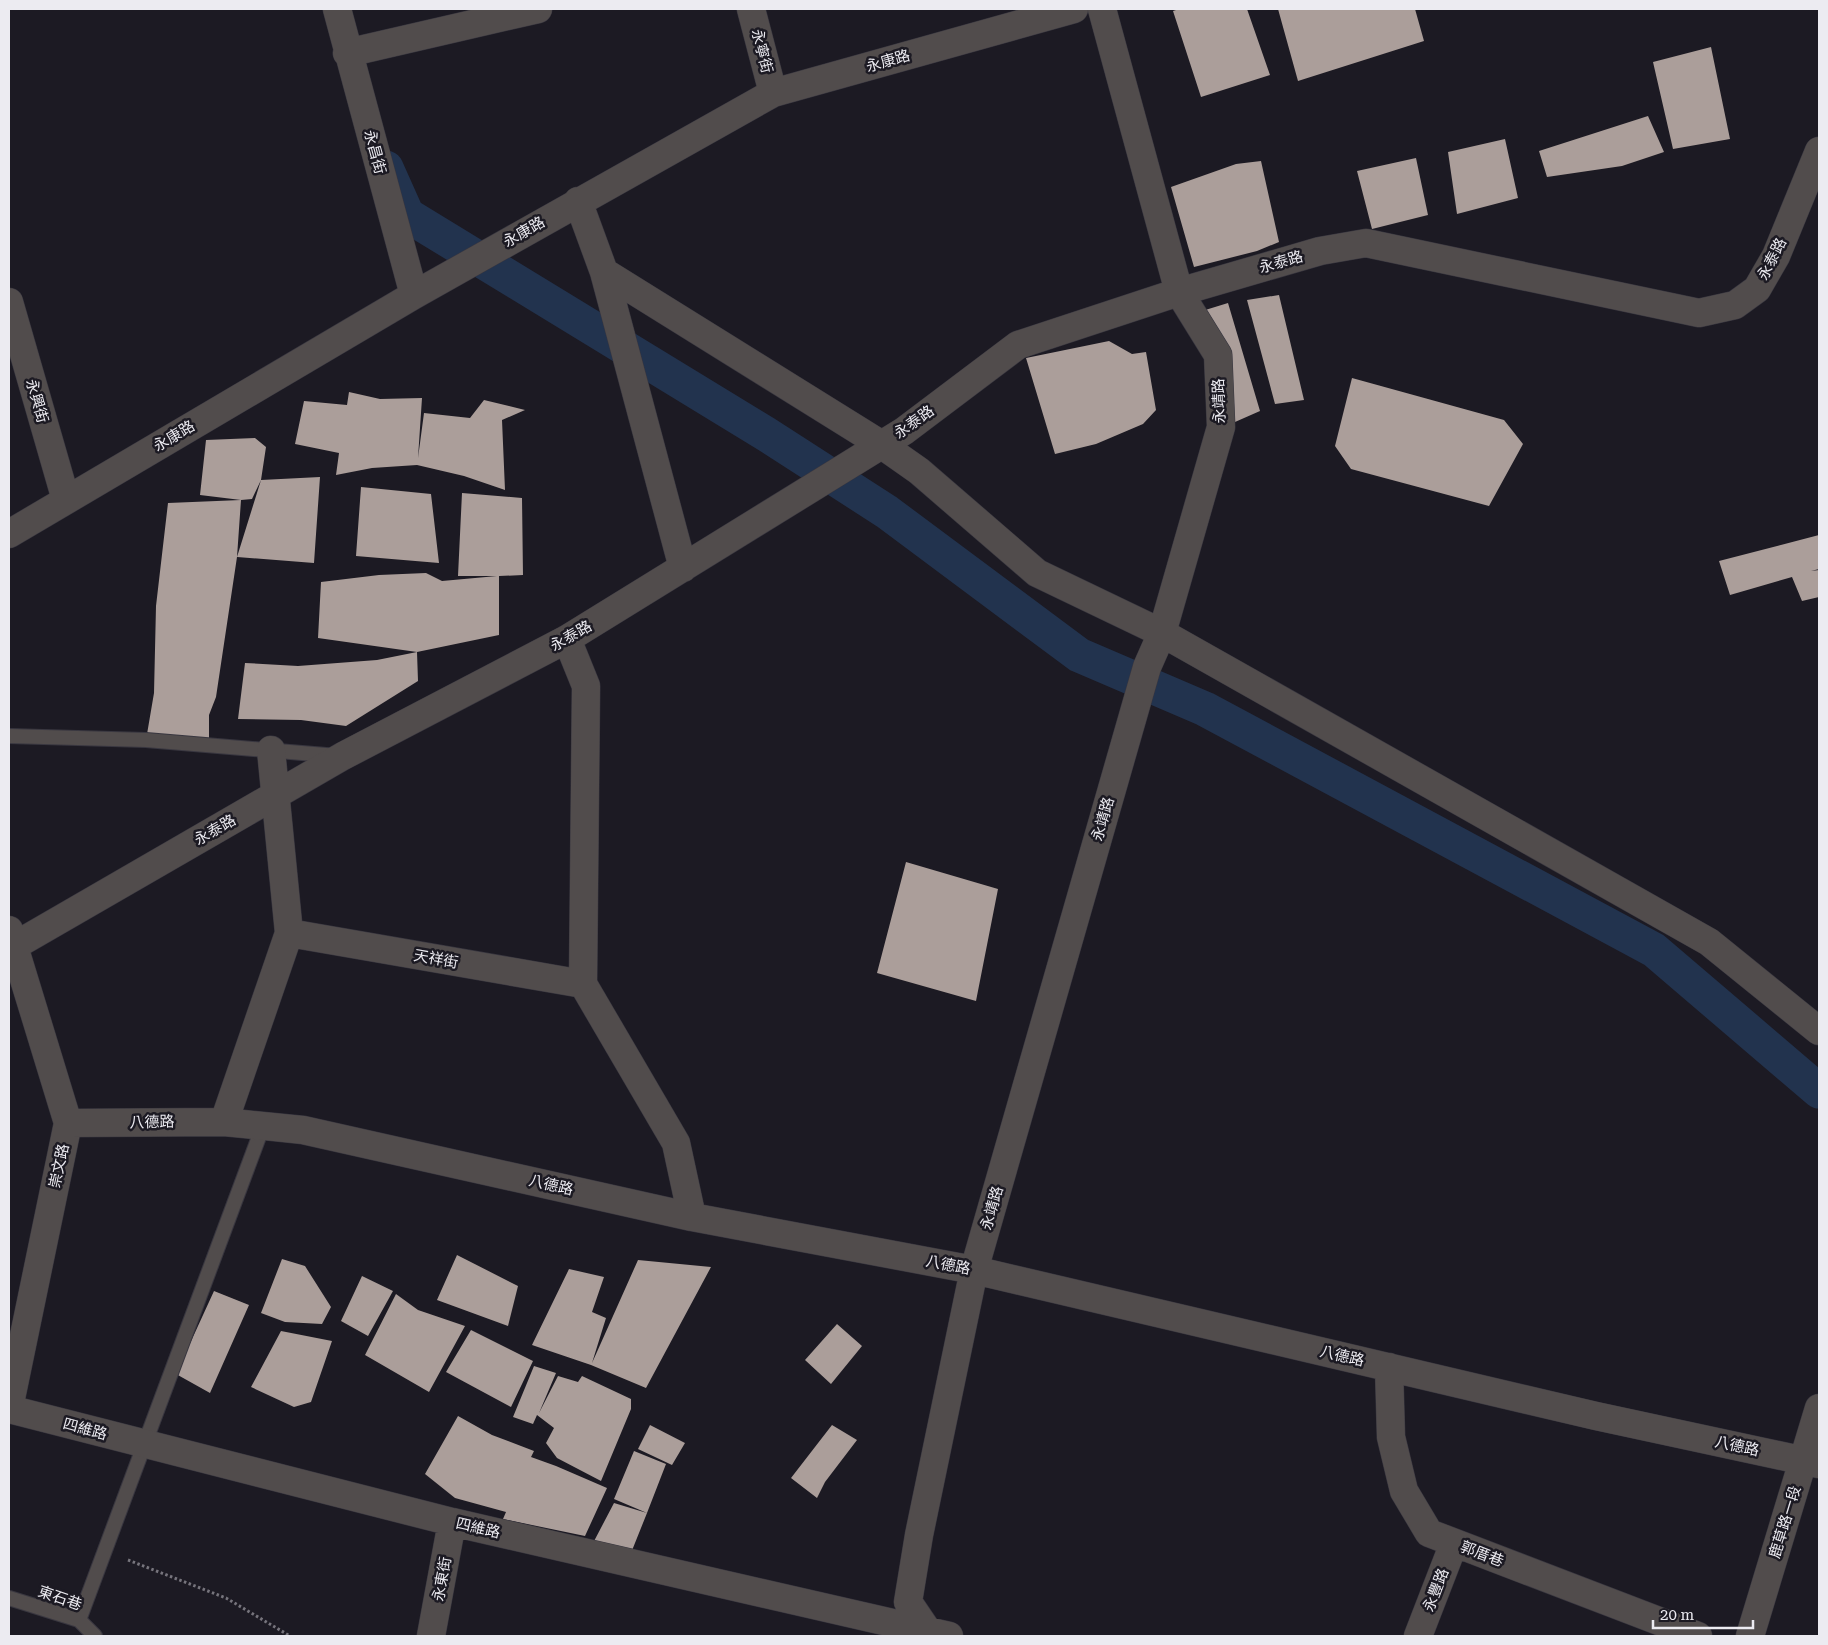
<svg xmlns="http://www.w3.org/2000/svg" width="1828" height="1645" viewBox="0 0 1828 1645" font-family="'Roboto Serif','Noto Sans TC',serif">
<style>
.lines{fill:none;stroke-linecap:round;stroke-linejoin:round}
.canal{stroke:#22334e;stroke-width:35}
.building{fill:#ab9e9a}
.lane-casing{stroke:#393740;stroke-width:16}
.street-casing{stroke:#393740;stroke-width:29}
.path{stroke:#76747c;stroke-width:3;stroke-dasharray:2.5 2.5;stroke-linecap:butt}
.lane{stroke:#514c4c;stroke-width:14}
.street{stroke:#514c4c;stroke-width:28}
.labels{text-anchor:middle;stroke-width:5;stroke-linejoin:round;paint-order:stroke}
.street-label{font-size:15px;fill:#ecebf1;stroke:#1c1a23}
</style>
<rect width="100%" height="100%" fill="#1c1a23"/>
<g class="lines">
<path class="canal" d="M386 168 407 215 766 434 887 512 1079 655 1205 709 1654 950 1819 1091"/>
</g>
<path class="building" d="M1179 9H1247L1270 75 1201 97 1173 11Z
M1278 9H1415L1424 41 1298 81Z
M1711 47 1730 139 1673 149 1653 62Z
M1648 116 1664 152 1622 166 1547 177 1539 151Z
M1505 139 1518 198 1457 214 1448 152Z
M1416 158 1428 215 1372 229 1357 171Z
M1261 161 1279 242 1257 251 1194 267 1171 187 1236 164Z
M1279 295 1304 400 1275 404 1247 300Z
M1228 303 1260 411 1235 422 1202 311Z
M1109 341 1132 354 1146 352 1156 410 1143 424 1096 444 1055 454 1026 358Z
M1352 378 1504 420 1523 444 1489 506 1351 469 1335 446Z
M349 392 380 399 422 398 418 458 424 413 470 418 484 400 525 410 502 420 505 490 464 476 417 465 372 468 336 475 339 453 295 444 304 401 347 405Z
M255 438 266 447 261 480 252 499 241 500 237 557 261 480 320 477 314 563 237 557 216 697 209 715V745L146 740 154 693 156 606 168 503 241 500 200 495 206 440Z
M361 487 431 494 439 563 356 556Z
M462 493 522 498 523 575 499 576V635L417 652 418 681 346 726 301 720 238 719 245 663 298 666 377 660 417 652 318 638 321 582 379 575 426 573 442 581 497 576H458Z
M1819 535V569L1811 571 1819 570V597L1802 601 1792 577 1730 595 1719 561Z
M906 862 998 889 976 1001 877 973Z
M457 1255 518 1286 508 1326 437 1300Z
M282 1259 305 1266 331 1307 322 1324 285 1322 261 1313Z
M638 1260 711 1267 646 1388 591 1365 532 1345 569 1269 604 1277 592 1312 606 1318 592 1363Z
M362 1276 393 1291 368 1336 341 1321Z
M214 1291 249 1305 210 1393 176 1374Z
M396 1294 418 1310 465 1326 429 1392 365 1355Z
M837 1324 862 1346 831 1384 805 1360Z
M471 1330 533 1361 511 1407 446 1372Z
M281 1331 332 1341 311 1402 294 1407 251 1387Z
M534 1366 556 1373 539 1413 558 1376 578 1382 582 1376 631 1399V1409L601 1481 557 1458 546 1443 554 1428 537 1415 533 1424 513 1417Z
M458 1416 492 1435 534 1451 531 1457 556 1466 607 1488 585 1536 503 1519 506 1512 455 1498 425 1474Z
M650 1425 685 1443 672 1465 638 1449Z
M832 1425 857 1440 825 1482 817 1498 791 1478Z
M634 1451 666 1464 647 1513 614 1499Z
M614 1503 647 1513 631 1553 592 1545Z"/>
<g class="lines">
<g class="lane-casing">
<path id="lane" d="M9 736 146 740 338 756
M9 1598 79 1620 95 1636
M79 1620 263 1126"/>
</g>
<g class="street-casing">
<path id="street" d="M337 9 414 295
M751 9 773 93
M347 53 538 9
M578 201 604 272 882 445 919 471 1037 573 1162 633 1709 942 1819 1031
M604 272 683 568
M9 302 66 500
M9 534 414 295 773 93 1074 9
M567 639 586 686 583 984 676 1143 692 1217
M9 930 68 1123 9 1408
M289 933 583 984
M9 949 343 756 567 639 904 431 1018 345 1179 292 1320 251 1366 243 1699 313 1735 305 1757 289 1776 256 1819 151
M224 1122 289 933 271 750
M68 1123 224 1122 303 1130 692 1217 974 1270 1596 1416 1819 1464
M1389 1367 1391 1437 1404 1491 1429 1533 1698 1636
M9 1409 452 1522 949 1636
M431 1636 452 1522
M929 1636V1633L908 1602 919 1535 974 1270 1147 667 1162 633 1221 427 1218 355 1179 292 1102 9
M1418 1636 1454 1543
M1750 1636 1819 1408"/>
</g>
<path class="path" d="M128 1560 226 1598 290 1636"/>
<use href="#lane" class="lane"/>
<use href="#street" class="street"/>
</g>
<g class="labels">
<g class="street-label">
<text transform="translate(762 51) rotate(76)" y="5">永寧街</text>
<text transform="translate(888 61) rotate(-16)" y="5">永康路</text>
<text transform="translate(375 152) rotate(75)" y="5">永昌街</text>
<text transform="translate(524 232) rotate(-30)" y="5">永康路</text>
<text transform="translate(1772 259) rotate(-63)" y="5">永泰路</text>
<text transform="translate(1281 262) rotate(-16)" y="5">永泰路</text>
<text transform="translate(37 401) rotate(74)" y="5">永興街</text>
<text transform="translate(1219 401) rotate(-92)" y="5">永靖路</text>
<text transform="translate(914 422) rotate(-36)" y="5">永泰路</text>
<text transform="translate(174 436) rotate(-31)" y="5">永康路</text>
<text transform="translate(571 636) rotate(-30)" y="5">永泰路</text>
<text transform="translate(1103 819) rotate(-74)" y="5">永靖路</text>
<text transform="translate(215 830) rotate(-30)" y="5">永泰路</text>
<text transform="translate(436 959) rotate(10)" y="5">天祥街</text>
<text transform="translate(152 1122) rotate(-1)" y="5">八德路</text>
<text transform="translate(59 1166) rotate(-78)" y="5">崇文路</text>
<text transform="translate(551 1185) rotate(13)" y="5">八德路</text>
<text transform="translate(992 1208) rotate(-74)" y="5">永靖路</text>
<text transform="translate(948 1265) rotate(11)" y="5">八德路</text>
<text transform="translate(1342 1356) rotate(13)" y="5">八德路</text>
<text transform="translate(85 1429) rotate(15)" y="5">四維路</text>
<text transform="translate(1737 1446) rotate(12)" y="5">八德路</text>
<text transform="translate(1785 1522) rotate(-73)" y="5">鹿草路一段</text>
<text transform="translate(478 1528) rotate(13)" y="5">四維路</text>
<text transform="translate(1482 1554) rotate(21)" y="5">郭厝巷</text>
<text transform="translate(442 1579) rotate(-80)" y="5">永東街</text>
<text transform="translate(1436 1590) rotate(-69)" y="5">永豐路</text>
<text transform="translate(60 1598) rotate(19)" y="5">東石巷</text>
</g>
</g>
<rect width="1828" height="1645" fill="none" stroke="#ecebf1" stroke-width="20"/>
<path d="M1653 1620v8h100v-8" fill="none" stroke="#ecebf1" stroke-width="2.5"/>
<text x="1660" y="1620" font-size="15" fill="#ecebf1" stroke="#1c1a23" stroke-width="4" paint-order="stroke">20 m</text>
</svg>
